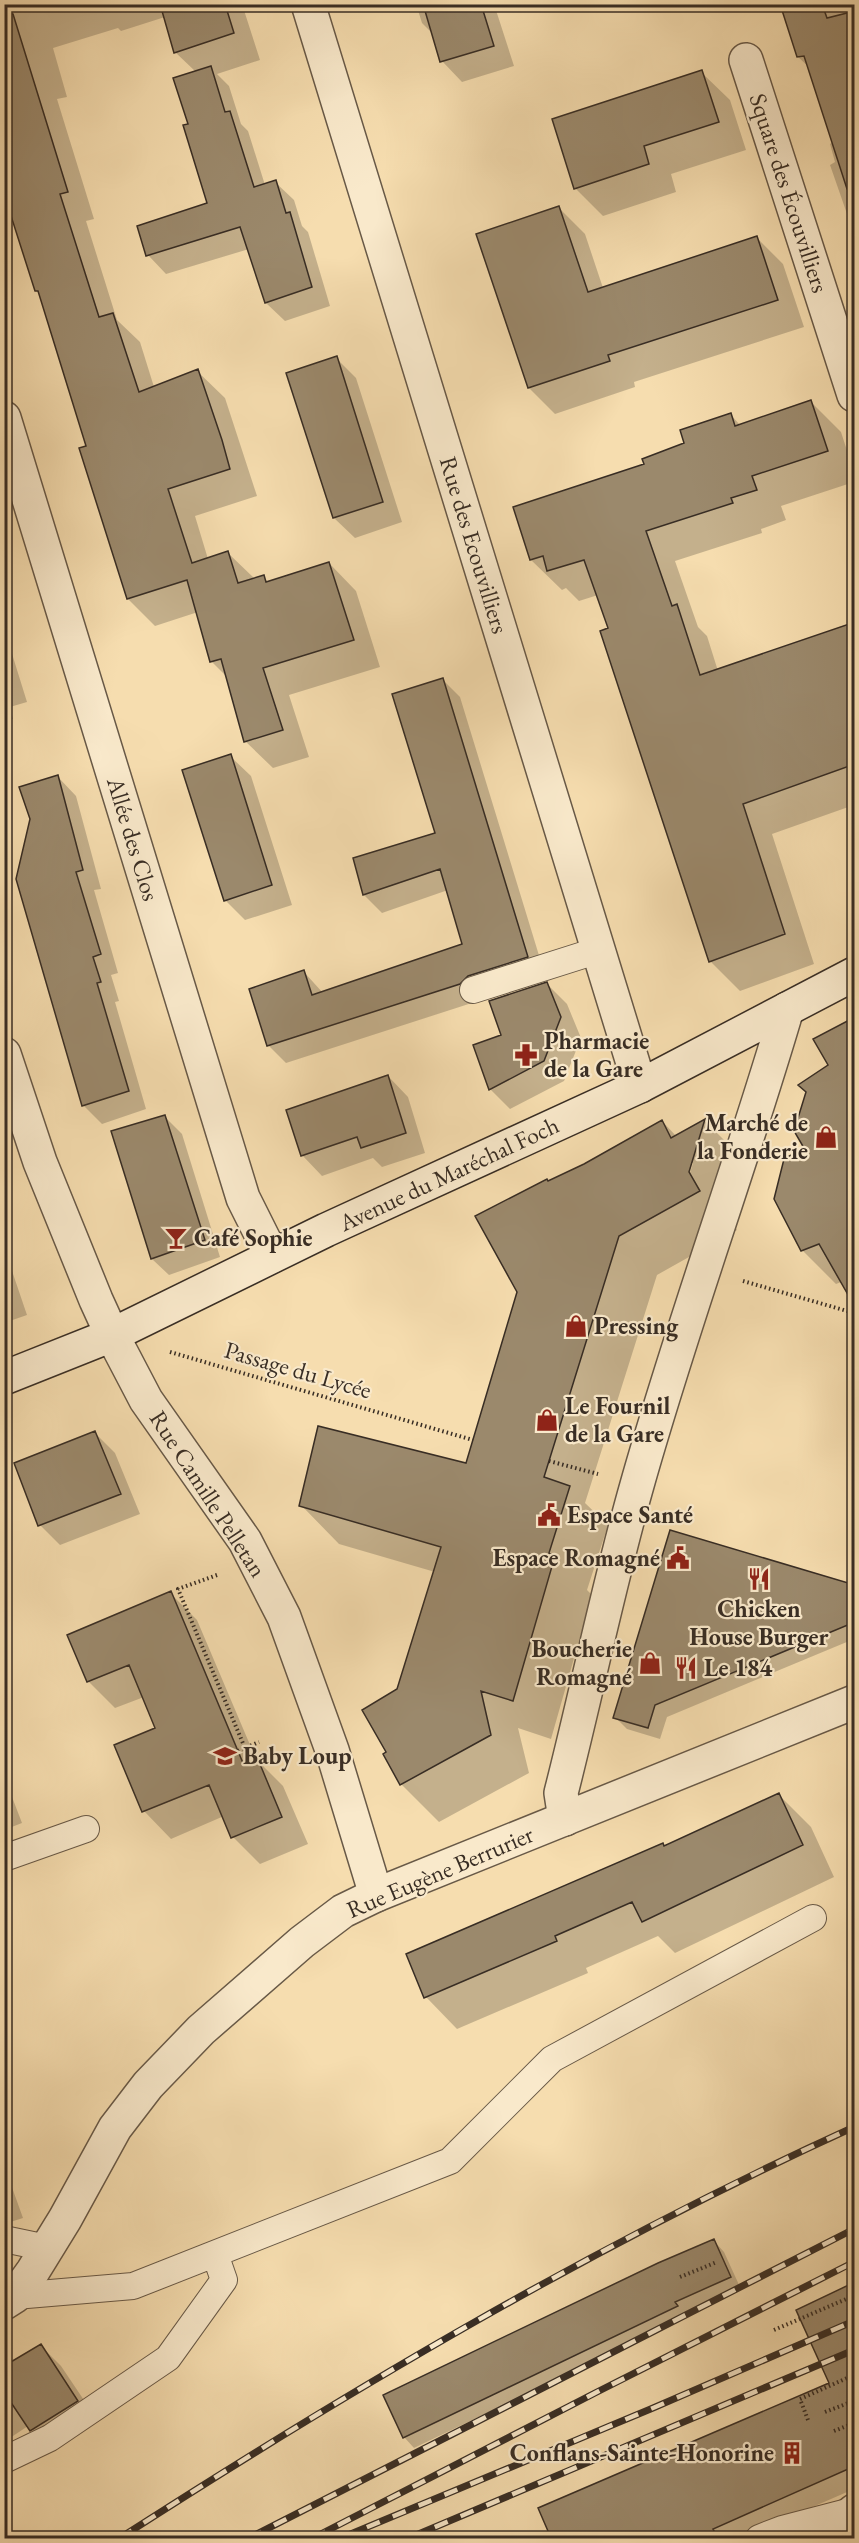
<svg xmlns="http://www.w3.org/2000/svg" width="859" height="2543" viewBox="0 0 859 2543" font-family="'EB Garamond',serif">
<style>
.shadow{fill:#0003;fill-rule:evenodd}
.building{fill:#9b896c;stroke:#382d24;stroke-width:1.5}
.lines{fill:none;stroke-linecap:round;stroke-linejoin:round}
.service-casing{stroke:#685947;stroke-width:28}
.minor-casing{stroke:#685947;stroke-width:36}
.tertiary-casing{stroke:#685947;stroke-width:36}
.secondary-casing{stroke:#382d24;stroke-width:36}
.path{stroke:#382d24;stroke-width:4;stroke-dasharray:1.5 3;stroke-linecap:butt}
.service{stroke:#f9e9cb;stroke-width:26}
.minor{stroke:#f9e9cb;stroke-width:33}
.tertiary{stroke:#f9e9cb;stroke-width:33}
.secondary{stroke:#f9e9cb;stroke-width:33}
.rail-casing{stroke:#382d24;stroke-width:7}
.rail{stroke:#f9e9cb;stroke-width:4.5;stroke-dasharray:14;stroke-linecap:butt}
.labels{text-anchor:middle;stroke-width:4.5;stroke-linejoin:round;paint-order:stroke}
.street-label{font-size:24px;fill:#382d24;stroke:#f9e9cb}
.poi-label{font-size:24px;font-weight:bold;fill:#382d24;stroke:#f9e9cb;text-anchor:start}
</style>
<rect width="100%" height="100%" fill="#f6ddaf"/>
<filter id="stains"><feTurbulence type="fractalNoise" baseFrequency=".00333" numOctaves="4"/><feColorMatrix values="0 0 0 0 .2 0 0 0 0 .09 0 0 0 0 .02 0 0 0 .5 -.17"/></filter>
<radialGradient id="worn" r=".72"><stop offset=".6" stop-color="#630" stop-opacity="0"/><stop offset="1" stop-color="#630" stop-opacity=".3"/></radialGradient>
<path class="shadow" d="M4 4H242L260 60 217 74 229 86 241 124 248 131 265 185 275 182 294 200 302 226 308 232 330 306 285 321 266 303 249 249 166 274 148 255 208 204 190 125 196 72 175 52 165 17 121 31 118 28 53 48 67 97 57 99 94 219 86 221 117 320 140 342 154 387 197 371 225 398 257 496 195 516 208 559 228 553 255 579 263 577 269 583 329 563 356 591 380 667 289 695 309 757 273 768 245 741 227 677 211 661 198 612 155 626 128 599 88 447 41 295 37 291 13 216 8 211 4 200Z
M416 4H494L514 66 462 82 442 61 434 35 422 23Z
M782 4H854V234L830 165 835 162 830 144 833 142 810 68 798 57Z
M701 72 730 100 746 150 671 174 676 192 603 216 575 188Z
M559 208 585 234 603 288 756 237 783 264 804 327 634 382 635 387 555 414 529 388Z
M336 358 356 378 402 522 355 538 334 518 288 374Z
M811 402 841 432 854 472V482L781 506 786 520 761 529 762 533 675 561 698 627 707 636 718 671 854 623V805L772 834 814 964 740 991 710 961 598 595 579 601 566 588 562 590 531 560 515 508 645 465 686 444 730 414 741 426Z
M4 609 8 621 4 622Z
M4 628 27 702 10 707 13 719 4 722Z
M442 679 460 697 545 975 478 1001 286 1063 268 1045 304 972 323 993 464 945 448 890 382 913 364 895 355 859 437 834Z
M230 756 251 776 292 905 245 920 225 900Z
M58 777 76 796 101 889 94 890 118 973 111 975 119 1001 115 1002 146 1109 102 1124 83 1105Z
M547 984 567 1004 581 1038 564 1081 510 1109 490 1089 503 1036Z
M830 1066 849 1279 836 1284 802 1250 806 1148Z
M388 1076 408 1097 425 1153 382 1167 373 1158 322 1176 302 1155Z
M165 1117 182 1134 220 1257 169 1275 152 1259 113 1132Z
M662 1121 677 1137 705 1121 742 1158 727 1211 737 1230 657 1275 585 1503 608 1525 587 1590 592 1595 551 1739 518 1728 529 1773 439 1822 401 1784 388 1752 399 1690 435 1572 339 1544 301 1505 467 1465 549 1183ZM690 1163H693L688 1179 686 1178Z
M4 1259 10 1265 27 1315 4 1323Z
M95 1433 115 1453 140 1514 60 1545 40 1525Z
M854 1587V1639L667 1717 660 1739 627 1729 615 1717Z
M170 1593 197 1620 256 1759 283 1786 308 1844 260 1864 233 1837 224 1816 171 1839 144 1811 116 1745 157 1728 144 1697 115 1708 88 1681Z
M4 1776 22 1823 4 1830Z
M779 1795 811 1827 834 1877 675 1953 658 1936 586 1968 588 1973 457 2029 426 1997 665 1847Z
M4 2165 23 2218 4 2224Z
M714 2241 724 2252 740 2287 685 2312 687 2317 414 2448 404 2437Z
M854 2283V2489L741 2538H539L549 2534 540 2509 831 2384Z
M41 2346 61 2366 98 2421 51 2450 28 2426 4 2442V2411L19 2401 17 2399 4 2407V2368Z"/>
<path class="building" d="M160 4H225L234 33 174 53Z
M423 4H481L494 46 440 62Z
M780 4H822L827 18 855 11V188L847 189 804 56 797 57Z
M13 14 68 192 60 194 99 317 113 313 139 392 198 369 222 440 230 469 168 489 192 563 228 551 238 583 264 575 266 582 329 562 354 640 263 668 283 730 244 742 221 659 210 662 187 580 127 599 79 448 86 446 38 291H35L4 194V15Z
M211 66 225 112 230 111 254 187 276 180 286 213 290 212 312 287 265 303 240 227 146 256 137 226 207 203 183 125 188 124 173 78Z
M702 70 719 122 644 146 649 164 574 189 552 119Z
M559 206 588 292 757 236 778 300 608 355 610 361 528 388 476 234Z
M337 356 383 502 333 518 286 373Z
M811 400 828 451 752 476 757 490 731 498 733 503 646 531 672 606 677 604 700 675 855 622V764L743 804 785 934 709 962 600 631 608 628 584 560 547 571 543 556 530 560 513 507 644 464 642 459 684 443 680 430 731 413 735 426Z
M443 678 528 957 468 976 460 984 267 1046 249 989 304 970 312 995 462 944 440 869 363 895 353 858 435 833 392 694Z
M231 754 272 885 224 901 182 770Z
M58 775 83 870 76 872 101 954 93 957 101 982 97 983 129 1091 82 1106 16 879 30 819 19 787Z
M547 982 561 1017 544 1061 489 1090 473 1045 501 1035 489 1001Z
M855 1017V1307L819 1244 801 1251 774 1199 784 1159 804 1148 794 1131 806 1092 798 1085 828 1065 813 1039Z
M388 1075 406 1133 361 1148 357 1137 301 1156 286 1110Z
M165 1115 205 1240 151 1259 111 1131Z
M705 1119 689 1172 700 1191 619 1236 544 1477 570 1486 549 1553 555 1556 513 1701 481 1691 491 1735 400 1785 383 1754 386 1752 362 1710 397 1689 441 1547 299 1506 318 1426 466 1463 517 1292 475 1216 547 1179 548 1181 584 1164 662 1120 671 1138Z
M95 1431 121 1494 38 1526 14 1463Z
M670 1530 855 1585V1622L655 1705 648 1728 613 1718Z
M171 1591 243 1763 257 1757 282 1817 231 1838 209 1785 142 1812 114 1745 155 1728 129 1665 87 1682 67 1635Z
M779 1793 803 1845 642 1922 632 1902 555 1936 557 1941 424 1998 406 1954 663 1843 664 1846Z
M714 2239 731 2277 675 2302 678 2306 403 2438 383 2395 658 2263Z
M855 2282V2466L713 2529 718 2538H551L538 2508 829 2383 796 2310Z
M41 2344 78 2401 30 2431 4 2392V2366Z"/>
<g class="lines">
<g class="service-casing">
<path id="service" d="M473 990 599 950
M4 1858 86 1829
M4 2239 47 2248
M15 2296 133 2286 450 2161 552 2059 813 1918
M4 2460 50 2438 168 2358 224 2280 215 2254
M759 2538 782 2529 851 2511"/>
</g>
<g class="minor-casing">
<path id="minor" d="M308 4 640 1086
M746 60 854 395
M4 418 243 1198 272 1256
M4 1054 40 1162 96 1300 112 1335 146 1400 245 1541 284 1617 332 1750 376 1895
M565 1819 561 1793C587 1691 608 1587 637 1485 682 1325 740 1169 787 1009"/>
</g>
<g class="tertiary-casing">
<path id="tertiary" d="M4 2303 15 2296 33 2271 65 2219 115 2128 148 2085 201 2030 302 1942 343 1911 376 1895 854 1702
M822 2538 854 2511"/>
</g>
<g class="secondary-casing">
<path id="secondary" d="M4 1378 112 1335 326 1230 640 1086 854 974"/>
</g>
<path class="path" d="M743 1281 854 1313
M170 1352 473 1440
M549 1461 598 1474
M217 1575 178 1589 250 1760
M238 1751 259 1742
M680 2277 717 2262
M774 2330 851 2297
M825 2412 851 2402 854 2411
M808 2420 800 2399 854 2375
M834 2431 854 2423"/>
<use href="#service" class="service"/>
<use href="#minor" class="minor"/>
<use href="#tertiary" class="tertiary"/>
<use href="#secondary" class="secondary"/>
<g class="rail-casing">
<path id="rail" d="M120 2538C356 2386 599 2243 854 2127
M249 2538 854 2229
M313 2538 595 2393 854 2262
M341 2538 653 2408 854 2321
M409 2538 854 2350"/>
</g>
<use href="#rail" class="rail"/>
</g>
<defs>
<g id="pharmacy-bare" transform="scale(1.8)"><path d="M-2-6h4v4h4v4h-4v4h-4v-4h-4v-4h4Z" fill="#8f2418" stroke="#f9e9cb" stroke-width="2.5" paint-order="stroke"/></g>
<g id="shop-bare" transform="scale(1.8)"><path d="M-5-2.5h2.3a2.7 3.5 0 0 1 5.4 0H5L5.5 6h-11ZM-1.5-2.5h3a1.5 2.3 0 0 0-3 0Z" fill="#8f2418" stroke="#f9e9cb" stroke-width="2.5" paint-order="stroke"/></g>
<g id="bar-bare" transform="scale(1.8)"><path d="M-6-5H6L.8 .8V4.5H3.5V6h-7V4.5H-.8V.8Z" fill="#8f2418" stroke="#f9e9cb" stroke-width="2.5" paint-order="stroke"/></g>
<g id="civic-bare" transform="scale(1.8)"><path d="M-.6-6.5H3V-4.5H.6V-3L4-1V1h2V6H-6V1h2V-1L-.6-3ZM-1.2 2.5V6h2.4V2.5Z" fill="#8f2418" stroke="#f9e9cb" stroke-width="2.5" paint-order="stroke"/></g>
<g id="restaurant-bare" transform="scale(1.8)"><path d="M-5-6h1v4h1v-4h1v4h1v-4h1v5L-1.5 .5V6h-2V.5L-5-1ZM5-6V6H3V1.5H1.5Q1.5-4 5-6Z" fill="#8f2418" stroke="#f9e9cb" stroke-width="2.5" paint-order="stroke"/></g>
<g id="school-bare" transform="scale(1.8)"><path d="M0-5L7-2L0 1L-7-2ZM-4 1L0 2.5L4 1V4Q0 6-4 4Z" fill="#8f2418" stroke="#f9e9cb" stroke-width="2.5" paint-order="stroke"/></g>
<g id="building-bare" transform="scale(1.8)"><path d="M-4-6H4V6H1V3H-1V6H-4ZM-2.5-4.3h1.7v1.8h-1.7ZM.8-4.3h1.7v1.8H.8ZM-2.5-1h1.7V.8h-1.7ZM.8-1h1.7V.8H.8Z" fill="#8f2418" stroke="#f9e9cb" stroke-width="2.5" paint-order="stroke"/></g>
</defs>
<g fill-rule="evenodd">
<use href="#pharmacy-bare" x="526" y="1055"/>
<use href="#shop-bare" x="826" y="1137"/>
<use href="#bar-bare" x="176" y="1238"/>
<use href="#shop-bare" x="576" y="1326"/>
<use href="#shop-bare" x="547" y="1420"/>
<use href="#civic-bare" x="549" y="1515"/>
<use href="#civic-bare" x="678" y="1558"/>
<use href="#restaurant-bare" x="759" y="1579"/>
<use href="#shop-bare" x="650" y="1663"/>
<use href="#restaurant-bare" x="686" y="1668"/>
<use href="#school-bare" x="225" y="1756"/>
<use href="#building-bare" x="792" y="2453"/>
</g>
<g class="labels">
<g class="street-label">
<text transform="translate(789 193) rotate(72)" y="8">Square des Écouvilliers</text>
<text transform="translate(474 545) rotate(73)" y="8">Rue des Ecouvilliers</text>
<text transform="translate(133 839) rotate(73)" y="8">Allée des Clos</text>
<text transform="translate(449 1174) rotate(-25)" y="8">Avenue du Maréchal Foch</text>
<text transform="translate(298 1370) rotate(16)" y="8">Passage du Lycée</text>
<text transform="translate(208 1494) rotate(57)" y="8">Rue Camille Pelletan</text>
<text transform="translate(440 1872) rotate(-23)" y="8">Rue Eugène Berrurier</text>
</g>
<g class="poi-label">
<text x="544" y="1049">Pharmacie<tspan x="544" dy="28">de la Gare</tspan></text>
<text x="808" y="1131" text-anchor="end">Marché de<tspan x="808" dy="28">la Fonderie</tspan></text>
<text x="194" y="1246">Café Sophie</text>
<text x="594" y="1334">Pressing</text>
<text x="565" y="1414">Le Fournil<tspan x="565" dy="28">de la Gare</tspan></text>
<text x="567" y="1523">Espace Santé</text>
<text x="660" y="1566" text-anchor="end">Espace Romagné</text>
<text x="759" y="1617" text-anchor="middle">Chicken<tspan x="759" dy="28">House Burger</tspan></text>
<text x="632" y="1657" text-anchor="end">Boucherie<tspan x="632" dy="28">Romagné</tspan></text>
<text x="704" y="1676">Le 184</text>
<text x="243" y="1764">Baby Loup</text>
<text x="774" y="2461" text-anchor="end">Conflans-Sainte-Honorine</text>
</g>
</g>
<rect width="859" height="2543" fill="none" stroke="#f6ddaf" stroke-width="24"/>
<rect x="6" y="6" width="847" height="2531" fill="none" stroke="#382d24" stroke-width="3"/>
<rect x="12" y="12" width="835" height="2519" fill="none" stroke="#382d24" stroke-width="1.5"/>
<rect width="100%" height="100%" filter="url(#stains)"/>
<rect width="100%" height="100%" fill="url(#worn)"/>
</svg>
